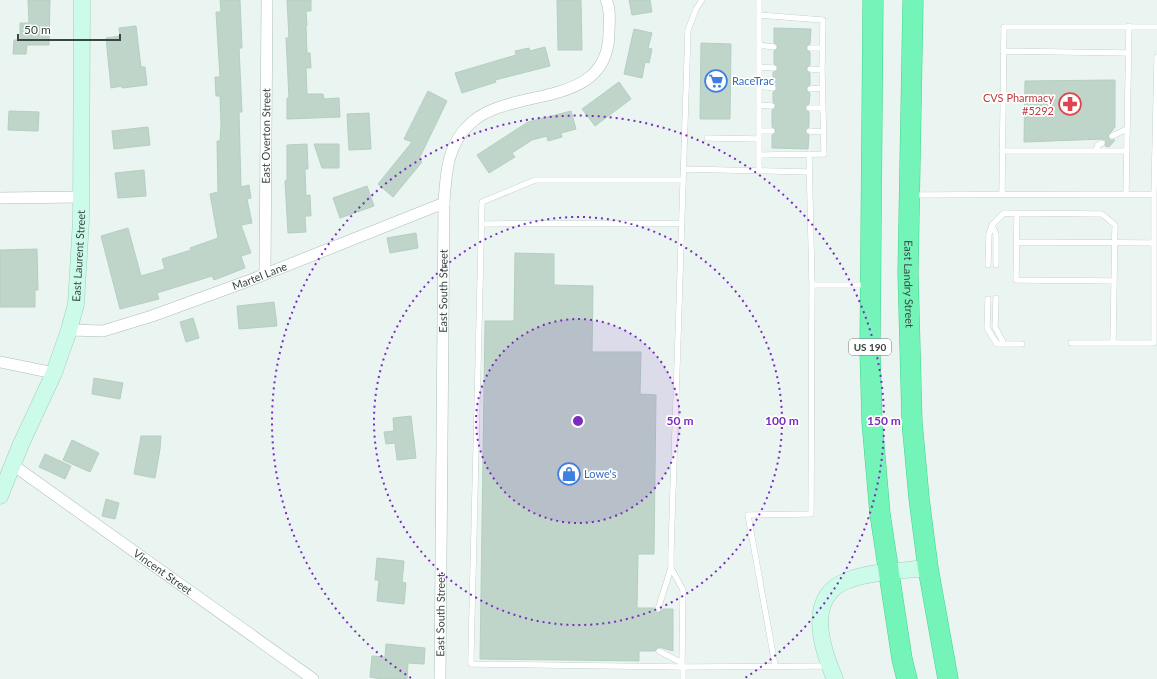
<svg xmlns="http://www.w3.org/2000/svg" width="1157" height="679" viewBox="0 0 1157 679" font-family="Lato,sans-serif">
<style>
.building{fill:#c0d5ca;stroke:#b4cfc1}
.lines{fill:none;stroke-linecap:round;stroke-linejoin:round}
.lane-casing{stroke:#adbfb6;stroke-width:6}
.street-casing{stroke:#adbfb6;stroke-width:12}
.secondary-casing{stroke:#9cd0bc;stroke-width:17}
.highway-casing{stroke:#44d48c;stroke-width:21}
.lane{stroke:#fff;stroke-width:5.5}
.street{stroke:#fff;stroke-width:11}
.secondary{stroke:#cdfbea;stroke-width:16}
.highway{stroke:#74f4b9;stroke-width:20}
.ring{fill:none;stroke:#7b2cbf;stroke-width:2;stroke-dasharray:2 4}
.labels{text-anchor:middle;stroke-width:3.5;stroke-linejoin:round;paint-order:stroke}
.shield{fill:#fff;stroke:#747e79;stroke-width:1}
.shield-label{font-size:10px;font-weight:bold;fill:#384740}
.shop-label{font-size:11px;fill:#366cbe;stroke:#fff;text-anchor:start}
.health-label{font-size:11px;fill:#be3a42;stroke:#fff;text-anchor:end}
.street-label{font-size:11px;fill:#384740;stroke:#fff}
.centre{fill:#7b2cbf;stroke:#fff;stroke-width:2}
.ring-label{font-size:12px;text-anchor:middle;font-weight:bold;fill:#7b2cbf;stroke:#fff;stroke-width:3.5;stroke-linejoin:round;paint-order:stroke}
</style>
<rect width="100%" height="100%" fill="#eaf4f0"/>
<path class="building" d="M28 0H50L49 45H27L26 54H13L14 40H20V23H29Z
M220 0H240L242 48H239L242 112H239L241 187 249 185 251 198 247 199 252 223 241 225 251 253 241 256 245 268 214 280 212 276 157 293 159 299 120 309 101 236 128 228 141 276 165 269 162 259 191 250 190 248 218 238 210 194 218 192 217 141H220L221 124 220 96H216L215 77H220L216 12H221Z
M287 0H311V11H306L307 25 306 26 307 53H310L311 68H306L307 94H323L324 99 339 98 340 117 287 119V98H289L286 38H289Z
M557 0H581L582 50H558Z
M629 0H650L652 12 632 15Z
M136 26 141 67H145L147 85 122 88V86L111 88 106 38 120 36 119 28Z
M774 28 811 29 810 44 806 48 810 52V65L806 69 810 73V85L806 89 810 93 809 104 805 108 809 112V127L805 131 809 135 808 149 772 148V135L776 131 772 127V110L776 106 773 102V92L777 88 773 84V72L777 71 778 68 774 64V51L778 47 774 43Z
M634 29 652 33 648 48 652 49 649 63 645 62 642 78 624 74Z
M701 43 731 44 730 119H700Z
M545 47 550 66 495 80 496 82 462 93 455 73 516 55 515 51 529 48 530 51Z
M1115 80V127L1108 136 1110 140H1115L1109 147 1105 146 1106 141 1103 139 1024 142 1025 81Z
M619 82 631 99 595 126 582 109Z
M428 91 447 101 419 159 422 162 393 197 378 184 412 142 404 139Z
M9 111 39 112 38 131 8 130Z
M571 111 576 129 561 133 562 137 548 141 547 136 532 140 512 153 515 157 489 173 477 155 528 122Z
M369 113 371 149 349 150 347 114Z
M148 127 150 145 114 149 112 131Z
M307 144 308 169H305L306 196 310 195 311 216H305L306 232 288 233 285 181 287 180V145Z
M314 144H339V168H322Z
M144 170 146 196 118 198 115 173Z
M367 186 374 206 340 218 333 198Z
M416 233 418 248 390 253 387 238Z
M37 249 38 290H35V307H0V250Z
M515 253 554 254V285L593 286 592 352H641L640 394 656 395 654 554H638L637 608H654L655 612 659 613 663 609H673V651L659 647 655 651H639V661L480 659 485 321H514Z
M274 302 277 326 239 329 237 306Z
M193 318 199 338 186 342 180 322Z
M94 378 123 383 120 399 92 394Z
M411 416 416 458 397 460 395 443 386 444 384 432 394 431 393 418Z
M141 436H161L160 449 155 478 134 474Z
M72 440 99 453 90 472 63 460Z
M45 454 71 466 65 479 39 467Z
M106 499 119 503 115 519 102 516Z
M377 558 404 561 402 582 406 583 404 604 377 601 379 580H375Z
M386 644 425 648 424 664 408 663 407 679H381L370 677 372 656 385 657Z"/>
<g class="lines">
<g class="lane-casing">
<path id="lane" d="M702 0 696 9 688 30 671 551V568L683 590 682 663 683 667 829 666
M759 15 823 20 822 70 824 154 759 155C759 103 759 52 759 0
M759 45 774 47
M810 48H822
M1003 51 1129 53
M759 67 774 68
M810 69 822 70
M759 86 773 88
M810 89 822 88
M759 105 772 106
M809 108H823
M759 131H772
M809 131 824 132
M1112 136 1127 129
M707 138 759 139
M1096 150 1098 145 1102 143
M1002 151H1127
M759 155V170
M684 169 809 172
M1126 193 1129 26
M1002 194 1004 27H1157
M912 195 1154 194 1157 57
M1017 213 1016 280 1114 281
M481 224 682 223
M1017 242 1154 243
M988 265 989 234 992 225
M996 265V234L992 225 1004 213 1102 214 1115 225 1113 343
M812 285H868
M996 298 995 327 1004 344H1022
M988 299 987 328 997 344H1004
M1071 343H1154V194
M658 609 671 568
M659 651 682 663
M775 665 748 515 811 514 812 285 809 154
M683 679V667L471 664V654L482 202 535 180H683"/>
</g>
<g class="street-casing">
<g id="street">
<path d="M0 198 81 197"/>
<path id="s1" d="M265 273 267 0"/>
<path id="s2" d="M69 330 103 331 152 316 248 281 444 203"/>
<path d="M0 362 54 373"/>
<path id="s3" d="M13 465 313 679"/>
<path id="s4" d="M440 679 444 203C446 173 447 143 472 122 513 86 608 110 609 33 609 23 611 9 606 0"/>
</g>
</g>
<g class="secondary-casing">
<g id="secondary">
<path id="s5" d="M0 496 21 444 54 373 69 330 76 304 81 220 82 0"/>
<path d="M835 679C822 649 805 598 846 581 871 571 902 571 928 568"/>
</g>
</g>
<g class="highway-casing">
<g id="highway">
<path d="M873 0 870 351 872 422 880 514 902 659 907 679"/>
<path id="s6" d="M913 0 908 273 912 422 919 498 928 568 948 679"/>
</g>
</g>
<use href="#lane" class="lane"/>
<use href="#street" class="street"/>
<use href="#secondary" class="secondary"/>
<use href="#highway" class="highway"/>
</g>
<circle cx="578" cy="421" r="102" fill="#7b2cbf" fill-opacity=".12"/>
<g class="ring">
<circle cx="578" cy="421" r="102"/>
<circle cx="578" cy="421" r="204"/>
<path d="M411 678A306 306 0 1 1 745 678"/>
</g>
<defs>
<g id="supermarket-ring" transform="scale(1.15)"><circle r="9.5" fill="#fff" stroke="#3f7fe0" stroke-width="1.5"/><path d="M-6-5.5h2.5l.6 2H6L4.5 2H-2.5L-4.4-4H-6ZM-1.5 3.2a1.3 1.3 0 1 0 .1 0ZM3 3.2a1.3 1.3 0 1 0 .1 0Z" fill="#3f7fe0"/></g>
<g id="pharmacy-ring" transform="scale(1.15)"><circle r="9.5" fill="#fff" stroke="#e0444e" stroke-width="1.5"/><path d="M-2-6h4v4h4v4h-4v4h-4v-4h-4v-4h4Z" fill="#e0444e"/></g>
<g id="shop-ring" transform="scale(1.15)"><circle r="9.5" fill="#fff" stroke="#3f7fe0" stroke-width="1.5"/><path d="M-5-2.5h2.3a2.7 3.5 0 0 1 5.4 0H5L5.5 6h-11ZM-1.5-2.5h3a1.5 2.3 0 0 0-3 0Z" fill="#3f7fe0"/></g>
</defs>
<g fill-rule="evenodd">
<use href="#supermarket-ring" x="716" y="81"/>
<use href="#pharmacy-ring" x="1070" y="104"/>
<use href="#shop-ring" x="569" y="474"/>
</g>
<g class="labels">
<rect class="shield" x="849" y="339" width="42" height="16" rx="3"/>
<g class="shield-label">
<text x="870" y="351">US 190</text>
</g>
<g class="shop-label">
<text x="732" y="85">RaceTrac</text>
<text x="584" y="478">Lowe's</text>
</g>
<g class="health-label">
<text x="1054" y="102">CVS Pharmacy<tspan x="1054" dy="13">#5292</tspan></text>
</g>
<g class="street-label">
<text dy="4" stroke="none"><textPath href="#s1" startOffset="137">East Overton Street</textPath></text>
<text dy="4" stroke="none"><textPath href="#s5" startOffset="255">East Laurent Street</textPath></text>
<text dy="4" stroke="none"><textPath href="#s2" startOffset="200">Martel Lane</textPath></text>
<text dy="4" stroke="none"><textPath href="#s6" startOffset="284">East Landry Street</textPath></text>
<text dy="4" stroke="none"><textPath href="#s4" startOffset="388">East South Street</textPath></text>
<text dy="4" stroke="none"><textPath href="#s3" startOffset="184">Vincent Street</textPath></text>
<text dy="4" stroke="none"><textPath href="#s4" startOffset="64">East South Street</textPath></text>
</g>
</g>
<circle cx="578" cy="421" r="6" class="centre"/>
<g class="ring-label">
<text x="680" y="425">50 m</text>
<text x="782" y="425">100 m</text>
<text x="884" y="425">150 m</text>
</g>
<path d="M18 34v6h102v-6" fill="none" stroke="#384740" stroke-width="2"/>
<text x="24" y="34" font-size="12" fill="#384740" stroke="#ffffff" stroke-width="3" paint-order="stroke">50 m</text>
</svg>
